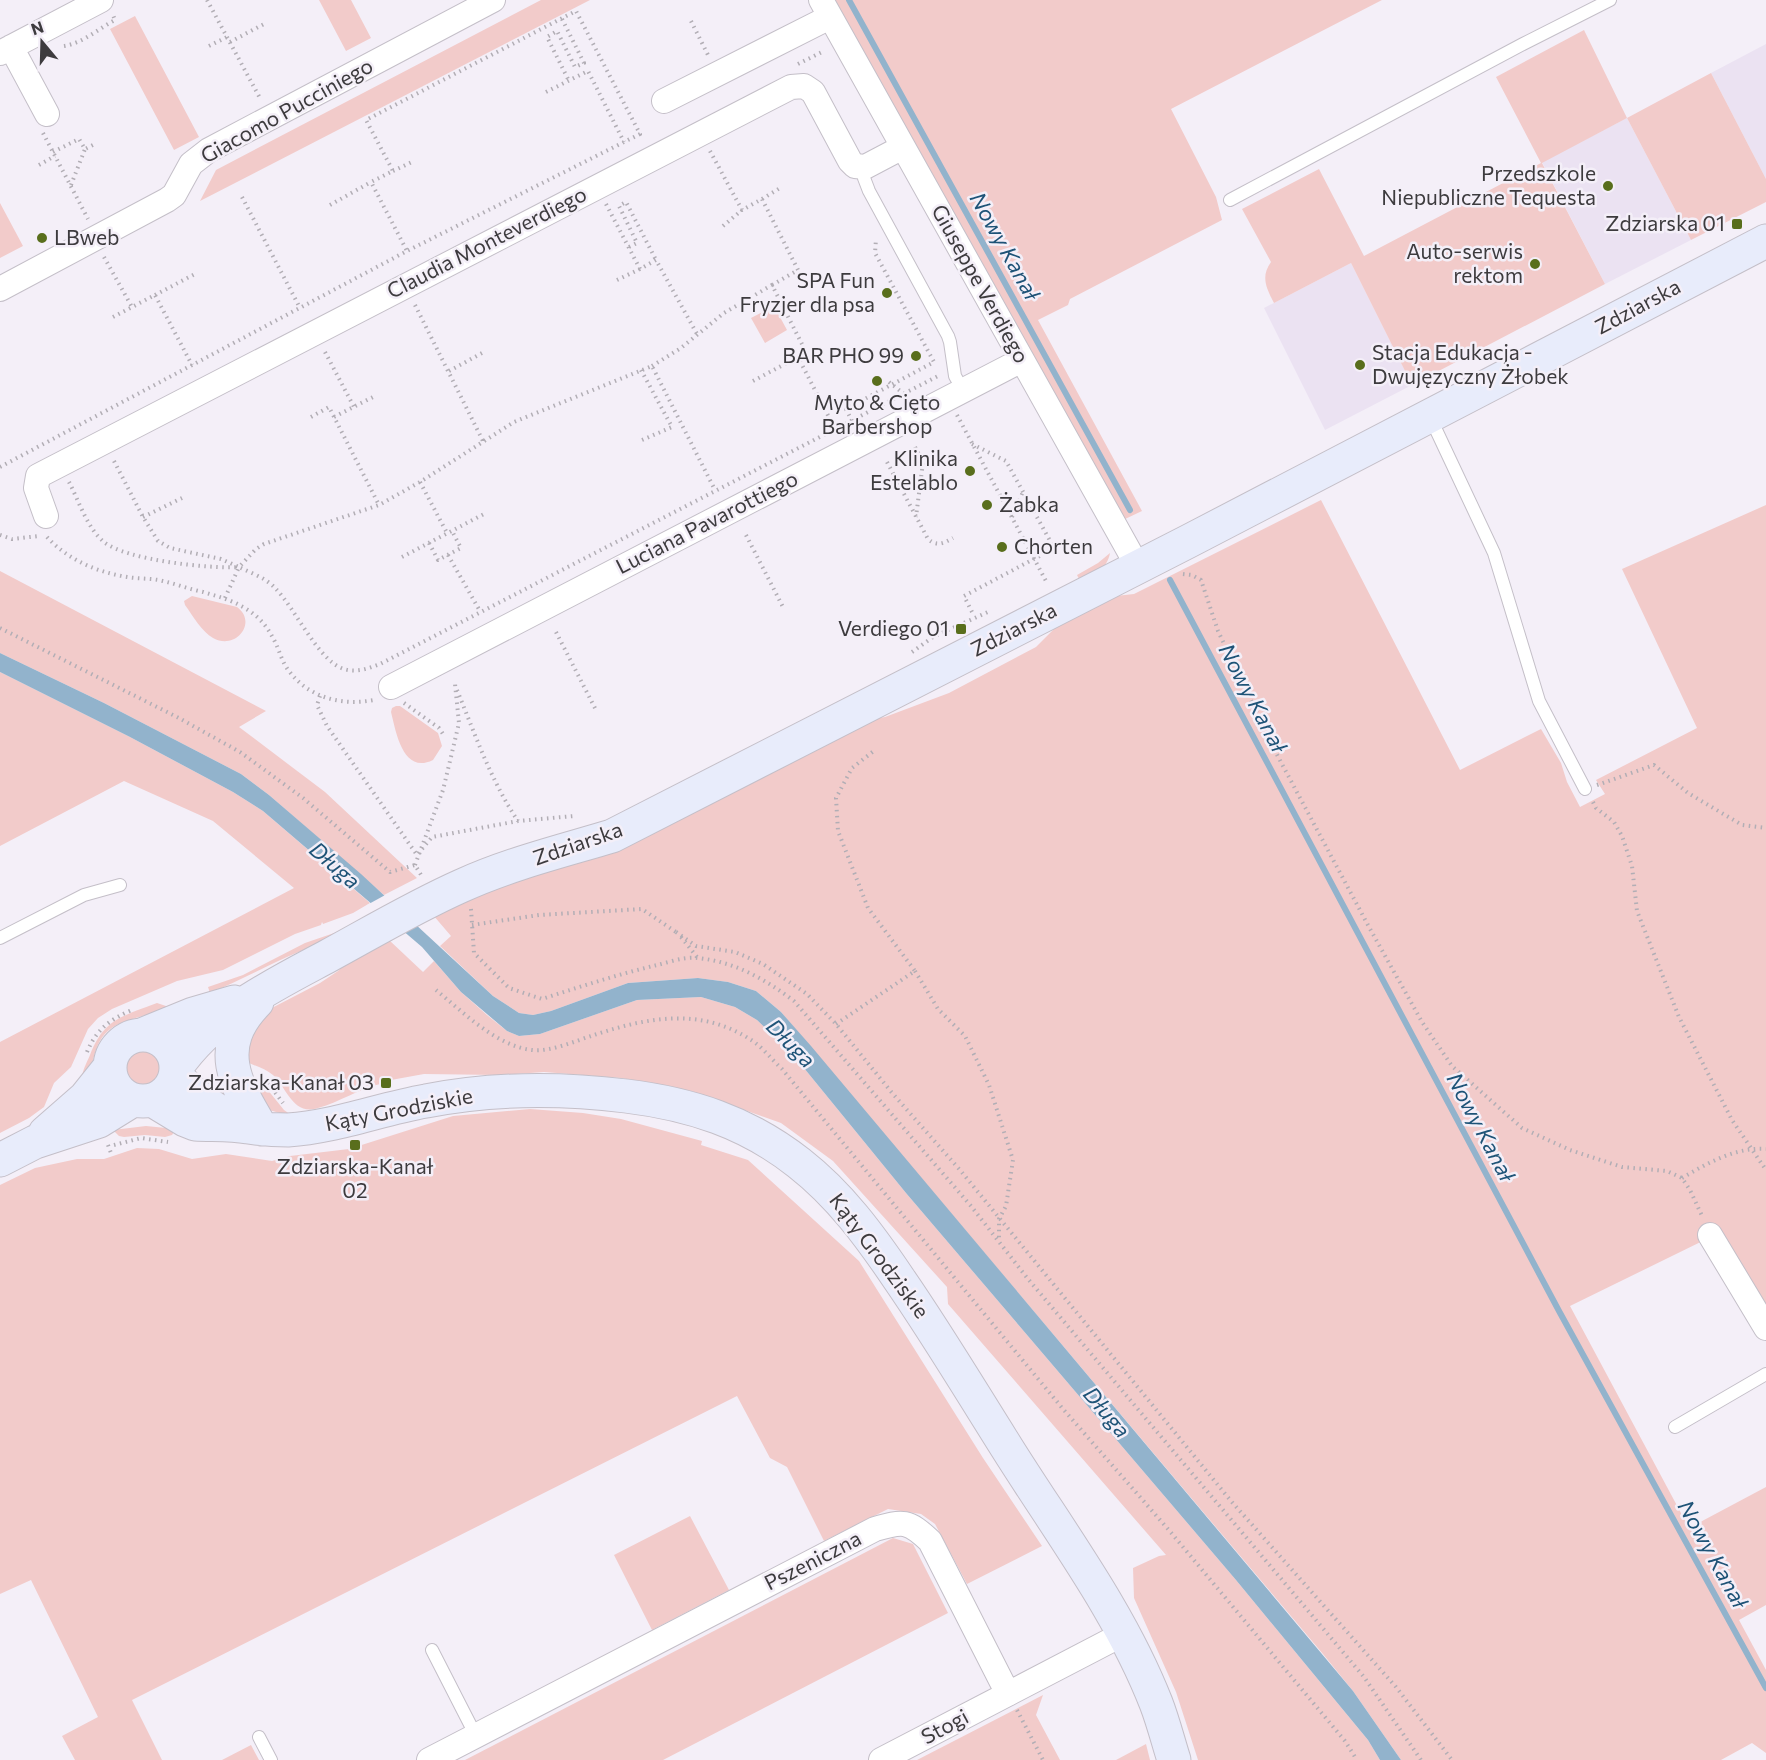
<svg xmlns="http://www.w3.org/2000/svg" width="1766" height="1760" viewBox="0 0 1766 1760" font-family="Commissioner,sans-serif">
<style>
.built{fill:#ebe2f2}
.green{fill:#f2cbca}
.water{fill:#92b3cc}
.pier{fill:#f4eff8}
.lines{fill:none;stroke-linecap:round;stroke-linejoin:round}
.stream{stroke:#92b3cc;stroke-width:6}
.lane-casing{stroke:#c4bfc8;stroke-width:14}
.street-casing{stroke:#c4bfc8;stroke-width:26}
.secondary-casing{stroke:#c4bfc8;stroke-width:35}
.path{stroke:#b2aeb5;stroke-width:4;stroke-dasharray:1.5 4.5;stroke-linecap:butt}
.lane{stroke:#fff;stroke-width:12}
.street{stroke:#fff;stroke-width:24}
.secondary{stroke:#e8ecfb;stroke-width:33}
.poi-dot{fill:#596e1c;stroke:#f4eff8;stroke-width:2}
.labels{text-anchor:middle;stroke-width:5;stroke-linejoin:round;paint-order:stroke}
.street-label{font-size:21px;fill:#3d3b3e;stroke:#f4eff8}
.poi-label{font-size:21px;fill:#3d3b3e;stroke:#f4eff8;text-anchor:end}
.water-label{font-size:22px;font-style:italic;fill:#1e5377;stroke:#f4eff8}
</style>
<rect width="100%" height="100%" fill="#f4eff8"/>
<path class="built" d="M1766 44V179L1711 73Z
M1627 118 1691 240 1605 284 1542 162Z
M1351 263 1412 385 1325 430 1264 308Z"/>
<path class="green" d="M319 0H351L371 38 346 51Z
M541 0H590L200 201 216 170Z
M830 0H1382L1171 109 1216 197 1222 220 1070 299 1068 305 1038 320 1142 511 1123 520Z
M135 16 199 137 174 150 110 29Z
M1584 30 1627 118 1711 73 1766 179V202L1691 240 1627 118 1542 163 1605 284 1412 385 1351 263 1274 303C1267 289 1260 277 1271 262L1242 209 1319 169 1364 256 1541 163 1496 77Z
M0 203 23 246 0 258Z
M774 306 787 330 765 343 751 318Z
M1321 500 1460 770 1541 729 1561 763 1567 782 1580 807 1605 794 1596 780 1697 728 1622 569 1766 505V1309L1721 1232 1570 1306 1689 1528 1766 1487V1605L1739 1620 1766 1670V1753L1752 1743 1721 1760H1401L1353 1691 1323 1654 781 1012 756 991 728 982 698 978 628 983 551 1011 533 1015 519 1013 493 996 440 946 451 936 433 915 869 720 885 717 949 693 1036 647 1056 627 1116 596 1134 594Z
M1110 553C1107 569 1095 575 1081 583L1077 575 1098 563Z
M0 571 266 711 239 727 325 792 417 878 384 895 269 795 241 774 104 703 0 653Z
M192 596 237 607C258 622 236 651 213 638 202 632 193 616 185 605L184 601Z
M0 672 130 737 233 792 263 811 370 903 353 913 323 924 322 922 321 925 295 934 223 970 177 981 112 1009 98 1018 88 1029 71 1067 54 1083 44 1107 29 1118 0 1133V1042L294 888 213 821 124 781 0 846Z
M396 706H400L438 733 442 746 433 760C403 775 396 732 391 712L392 708Z
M340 931 342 935C296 950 254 974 210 993L208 987 243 975 305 943Z
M389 940 423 972 434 961 461 992 487 1015 507 1031 519 1036 540 1034 637 1000 701 997 735 1007 757 1020 795 1057 906 1193 1236 1580 1368 1740 1380 1760H1198L1176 1692 1134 1598 1133 1568 1159 1556 1166 1555 948 1304 947 1287 833 1161 781 1123 691 1091 621 1078 544 1072 499 1075 424 1074 380 1082V1084C358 1089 340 1102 318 1108 293 1116 287 1088 273 1075 266 1069 255 1066 247 1062L243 1045 268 1010 320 983 338 971 348 961Z
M157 1003 169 1007C126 1025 98 1015 91 1073L82 1077C83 1069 87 1062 90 1055 104 1018 124 1016 157 1003Z
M124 1068a19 19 0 1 1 38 0a19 19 0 1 1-38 0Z
M250 1081 263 1084 284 1110 294 1117 269 1110Z
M530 1109 583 1113 621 1119 702 1141 701 1145 748 1160 859 1261 983 1458 1042 1546 967 1584 935 1524 921 1514 888 1509 824 1541 787 1467 770 1458 737 1396 132 1700 162 1760H75L62 1736 98 1717 31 1580 0 1594V1185L35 1168 77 1159H104L137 1148 159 1149 192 1159 226 1154 272 1161 290 1156 349 1149 453 1116Z
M146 1126 176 1129 172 1135 165 1137 145 1135 124 1137 119 1136 113 1130Z
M690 1516 729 1590 652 1630 614 1555Z
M893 1538 913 1544 948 1613 663 1760H465Z
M1043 1695 1036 1715 1060 1760H917Z
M1146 1744 1150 1760H1116Z
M251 1745 259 1760H222Z"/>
<path class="water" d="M0 653 104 703 241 774 269 795 361 874 493 996 519 1013 533 1015 551 1011 628 983 698 978 728 982 756 991 781 1012 811 1046 1353 1691 1401 1760H1380L1368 1740 1236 1580 906 1193 795 1057 757 1020 735 1007 701 997 637 1000 540 1034 519 1036 507 1031 461 992 422 947 263 811 233 792 130 737 0 672Z"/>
<path class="pier" d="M387 894 419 923 401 933 367 905Z"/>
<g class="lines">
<path class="stream" d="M849 0 1130 510
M1170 580 1559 1311 1766 1688"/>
<g class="lane-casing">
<path id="lane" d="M865 167 864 178 869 191 948 336 950 342 955 376 963 390
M1230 200 1523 44 1610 0
M1430 417 1494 553 1539 701 1585 789
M0 938 84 895 120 885
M1675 1427 1766 1374
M432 1650 476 1736
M259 1737 271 1760"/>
</g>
<g class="street-casing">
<path id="street" d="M821 0 1138 567
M11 47 47 114
M0 53 101 0
M664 101 830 17
M0 289 167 200 174 195 191 164 209 150 493 0
M46 516 36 488 38 476 791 87 804 86 813 92 850 161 855 166 865 167 903 147
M391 687 1022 360
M1710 1235 1766 1328
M429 1760 875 1529C903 1521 908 1520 930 1541L1008 1694
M881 1760 1123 1634"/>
</g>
<g class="secondary-casing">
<path id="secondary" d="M257 1002C213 1047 235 1084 262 1129
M144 1034 193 1014 234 1002
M110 1068a33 33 0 1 1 66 0a33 33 0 1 1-66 0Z
M176 1068C213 1014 272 986 328 956 372 932 416 906 461 886 509 864 562 851 612 836L1189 541 1766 241
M176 1075C194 1097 217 1111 242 1124
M152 1100 185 1120 195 1124C212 1125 231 1124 248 1127 262 1129 274 1130 288 1130 335 1127 380 1109 426 1101 492 1088 560 1088 626 1096 691 1104 747 1122 799 1163 840 1195 870 1236 899 1279 937 1334 971 1391 1007 1448 1059 1531 1120 1611 1156 1703 1163 1721 1168 1741 1174 1760
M45 1133 85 1098 109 1068
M0 1160 35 1142 99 1121 133 1100"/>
</g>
<path class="path" d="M207 0 261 100
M562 19 584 63 575 67 557 31 547 37 569 81
M691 21 709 57
M230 42 264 24
M64 46C83 43 98 29 115 20L113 15
M209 46 227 37
M798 64 824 51
M546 92 588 71 624 142
M43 133 88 219
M710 151 742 210 762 199 798 270 772 285
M53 152 79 139 85 149 95 144
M39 165 55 156
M393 171 412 162
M71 185 85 149
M242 197 300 308
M762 199 780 188
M606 204 640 269 656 260 697 334
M330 205 371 182
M723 226 742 210
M629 247 637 243 619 206 626 202 656 260
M104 257 132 307
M617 280 640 269
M155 295 195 274
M415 305 483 441
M113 317 155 295 192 365
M325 352 354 407
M652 366 681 348 724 313 772 285 806 352 798 357 835 429
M641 370 672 427 642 440
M449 371 484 352
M753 381 798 357
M889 382 904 394
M957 415 1046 581
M311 417 329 407 379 505
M334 417 375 396
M852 421 846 409 934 362 875 253 876 239
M972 444 1006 461 1054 548
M915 447 923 462 916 517
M114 461 143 517 158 541 170 548 221 559 239 567 256 549 264 544 379 505 420 482 514 422 652 366 715 490
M887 462 928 539C937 547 944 543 953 538
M0 467 407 251 640 134 576 11 366 120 393 171 371 182 407 251
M69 482C79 501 87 528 104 542 126 560 209 569 239 567
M420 482 447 533
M143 517 182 498
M1012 517 1023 492
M0 535 12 539 39 536
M746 535 784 609
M47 537C68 560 97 572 127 577 139 579 151 578 163 581 176 584 189 589 203 592 216 596 229 599 241 606 255 613 266 624 273 638 279 648 281 661 289 671 309 698 342 706 374 700
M429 543 438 560 461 548 452 531
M448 555 480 611
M402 557 484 514
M1183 574 1192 575 1201 580 1218 631 1275 751 1369 927 1422 1022 1452 1066 1522 1128 1570 1150 1622 1167 1667 1171 1682 1178 1690 1190 1703 1218
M225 598 239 567C251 573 266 578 275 588 296 609 318 661 344 669 357 673 369 668 380 664L940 375
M972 612 964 596 1064 543
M0 628 177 717 240 752 303 798 390 872 415 865 423 878
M556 632 597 712
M912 652 933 637 990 611
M457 690C475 734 491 781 518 821
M320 696 317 705 327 726 417 855 432 837 518 821 574 816
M404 703 439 728 443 734
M1597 785 1654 765 1688 793 1742 825 1766 828
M1593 802 1596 808 1614 822 1622 836 1632 866 1637 911 1679 1017 1732 1120 1766 1170
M415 865 443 790 450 761 459 723 455 684
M471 909 474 953 509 988 542 999C579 987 616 975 653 966 667 963 684 956 698 958 735 962 765 979 794 1001L971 1206 1028 1279 1364 1677 1421 1760
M472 925 539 915 642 909 676 932
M676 932 696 946 735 952 763 964 807 994 836 1024 893 1094 960 1170 1231 1501 1396 1687 1452 1760
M681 937 697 957
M915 971 938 1009 965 1036 989 1085 1013 1160 1006 1206 999 1219V1241
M436 990C462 1011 496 1046 532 1050 551 1052 575 1041 594 1035 646 1018 698 1007 748 1038 761 1045 771 1059 782 1069L1063 1409 1168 1529 1345 1741 1357 1760
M836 1024 915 971 868 908 838 831 836 798 852 768 875 750
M87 1052C96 1030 110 1019 132 1010
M268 1083 283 1103
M108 1145 111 1153
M114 1145 141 1138 168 1142
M1682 1178C1708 1163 1735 1147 1766 1149
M1017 1710 1043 1760"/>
<use href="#lane" class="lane"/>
<use href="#street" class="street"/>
<use href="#secondary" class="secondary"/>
</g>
<g class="poi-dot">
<circle cx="1608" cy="186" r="6"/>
<rect x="1731" y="218" width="12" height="12" rx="3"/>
<circle cx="42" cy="238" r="6"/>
<circle cx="1535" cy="264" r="6"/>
<circle cx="887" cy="293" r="6"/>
<circle cx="916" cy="356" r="6"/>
<circle cx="1360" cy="365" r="6"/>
<circle cx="877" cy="381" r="6"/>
<circle cx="970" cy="471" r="6"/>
<circle cx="987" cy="505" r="6"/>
<circle cx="1002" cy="547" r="6"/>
<rect x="955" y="623" width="12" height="12" rx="3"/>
<rect x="380" y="1077" width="12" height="12" rx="3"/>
<rect x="349" y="1139" width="12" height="12" rx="3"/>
</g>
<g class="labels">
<g class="street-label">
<text transform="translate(287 111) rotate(-29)" y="7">Giacomo Pucciniego</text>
<text transform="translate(487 243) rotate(-27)" y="7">Claudia Monteverdiego</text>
<text transform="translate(980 284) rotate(61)" y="7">Giuseppe Verdiego</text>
<text transform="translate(1638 307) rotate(-28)" y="7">Zdziarska</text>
<text transform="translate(707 523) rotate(-27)" y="7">Luciana Pavarottiego</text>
<text transform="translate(1014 630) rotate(-27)" y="7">Zdziarska</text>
<text transform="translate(578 844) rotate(-19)" y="7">Zdziarska</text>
<text transform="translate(399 1110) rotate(-11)" y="7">Kąty Grodziskie</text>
<text transform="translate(879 1256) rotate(53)" y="7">Kąty Grodziskie</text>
<text transform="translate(813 1561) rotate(-27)" y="7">Pszeniczna</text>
<text transform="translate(945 1727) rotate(-28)" y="7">Stogi</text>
</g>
<g class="poi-label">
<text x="1596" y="181">Przedszkole<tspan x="1596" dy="24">Niepubliczne Tequesta</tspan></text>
<text x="1725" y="231">Zdziarska 01</text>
<text x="54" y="245" text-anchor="start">LBweb</text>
<text x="1523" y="259">Auto-serwis<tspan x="1523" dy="24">rektom</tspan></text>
<text x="875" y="288">SPA Fun<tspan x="875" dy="24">Fryzjer dla psa</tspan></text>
<text x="1372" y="360" text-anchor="start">Stacja Edukacja -<tspan x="1372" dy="24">Dwujęzyczny Żłobek</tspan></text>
<text x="904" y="363">BAR PHO 99</text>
<text x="877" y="410" text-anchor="middle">Myto &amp; Cięto<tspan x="877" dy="24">Barbershop</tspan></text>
<text x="958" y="466">Klinika<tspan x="958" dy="24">Estelablo</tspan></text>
<text x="999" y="512" text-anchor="start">Żabka</text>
<text x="1014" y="554" text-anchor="start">Chorten</text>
<text x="949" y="636">Verdiego 01</text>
<text x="374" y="1090">Zdziarska-Kanał 03</text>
<text x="355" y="1174" text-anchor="middle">Zdziarska-Kanał<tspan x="355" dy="24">02</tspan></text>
</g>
<g class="water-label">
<text transform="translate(1005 246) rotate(61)" y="8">Nowy Kanał</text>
<text transform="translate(1253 698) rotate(62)" y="8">Nowy Kanał</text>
<text transform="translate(335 865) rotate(41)" y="8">Długa</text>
<text transform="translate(791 1043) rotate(45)" y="8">Długa</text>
<text transform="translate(1481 1127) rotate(62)" y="8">Nowy Kanał</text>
<text transform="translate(1107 1412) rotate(50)" y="8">Długa</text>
<text transform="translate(1713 1554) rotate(61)" y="8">Nowy Kanał</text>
</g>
</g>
<g transform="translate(42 42) rotate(341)" stroke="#f4eff8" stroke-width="4.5" paint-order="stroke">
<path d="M0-4.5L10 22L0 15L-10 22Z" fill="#3d3b3e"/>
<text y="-9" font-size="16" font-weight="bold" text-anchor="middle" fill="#3d3b3e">N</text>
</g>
</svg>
